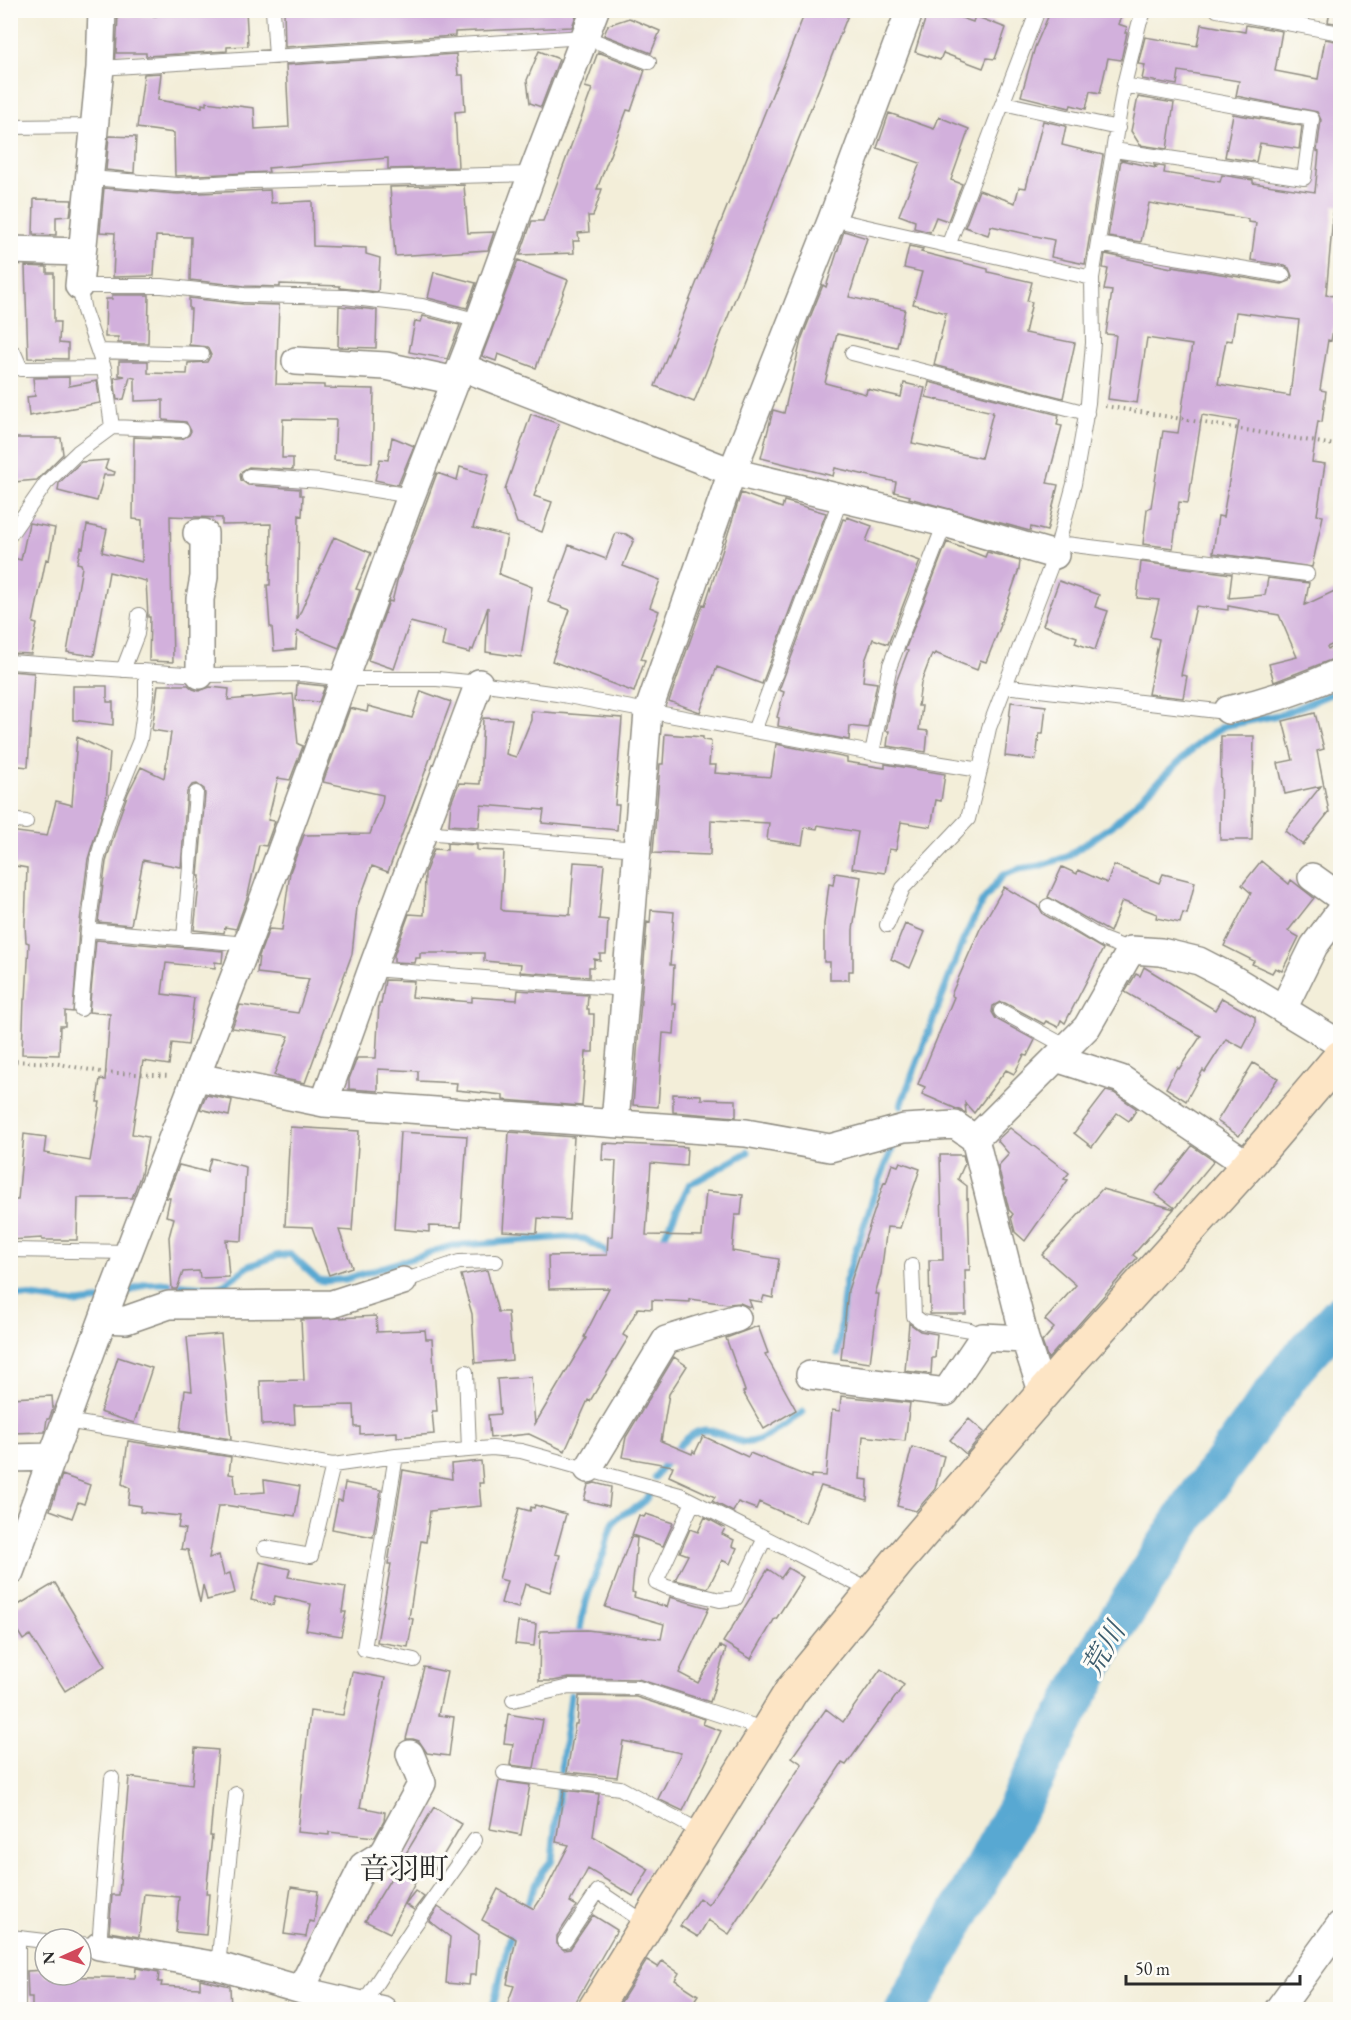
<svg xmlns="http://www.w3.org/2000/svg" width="1351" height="2020" viewBox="0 0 1351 2020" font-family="'EB Garamond','Noto Serif JP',serif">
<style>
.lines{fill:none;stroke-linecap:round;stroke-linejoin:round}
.stream{stroke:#58a8d2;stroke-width:7}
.river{stroke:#58a8d2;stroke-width:42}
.building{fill:#d2b0dc;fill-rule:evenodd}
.lane-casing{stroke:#8f8c82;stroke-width:16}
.street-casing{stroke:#8f8c82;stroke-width:30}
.secondary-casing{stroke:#8f8c82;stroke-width:36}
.path{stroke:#8f8c82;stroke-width:4;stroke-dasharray:1.5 4.5;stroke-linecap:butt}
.lane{stroke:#fff;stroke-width:14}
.street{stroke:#fff;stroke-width:27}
.secondary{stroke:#fde5c5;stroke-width:33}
.labels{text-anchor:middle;stroke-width:6;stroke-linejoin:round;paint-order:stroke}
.water-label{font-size:28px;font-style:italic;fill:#3d5d6e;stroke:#fdfcf7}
.quarter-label{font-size:30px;fill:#2b2b2b;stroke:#fdfcf7}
</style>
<rect width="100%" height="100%" fill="#fdfcf7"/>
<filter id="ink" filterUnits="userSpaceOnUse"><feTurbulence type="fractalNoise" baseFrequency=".0167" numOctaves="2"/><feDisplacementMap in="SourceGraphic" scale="12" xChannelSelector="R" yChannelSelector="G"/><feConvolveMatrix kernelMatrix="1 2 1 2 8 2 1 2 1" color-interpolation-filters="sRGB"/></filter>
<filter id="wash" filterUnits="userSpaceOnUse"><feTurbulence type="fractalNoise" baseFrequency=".008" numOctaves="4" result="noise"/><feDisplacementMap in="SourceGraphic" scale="24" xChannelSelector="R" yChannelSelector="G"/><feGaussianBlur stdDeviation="1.35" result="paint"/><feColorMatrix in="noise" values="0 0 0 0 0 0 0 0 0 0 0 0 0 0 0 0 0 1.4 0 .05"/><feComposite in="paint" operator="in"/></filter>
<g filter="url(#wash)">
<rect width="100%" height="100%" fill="#f3eed9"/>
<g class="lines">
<path class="stream" d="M901 1105 963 941 982 902 1003 875 1019 869 1040 866 1066 857 1113 825 1202 740 1224 726 1283 714 1340 690
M661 1243 689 1185 748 1152
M10 1294 77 1303 103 1300
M120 1295 145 1284 161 1283 204 1287H220L249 1266 276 1256 290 1254 318 1280 325 1281 346 1279 451 1246 565 1237 585 1239 615 1257
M838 1354 845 1283 874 1195 894 1144
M655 1477C666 1462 686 1431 705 1430 712 1430 718 1433 723 1435 731 1438 741 1444 750 1442 766 1440 789 1421 803 1412
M579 1637C582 1607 593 1580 604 1553 607 1543 608 1531 614 1522 623 1509 640 1512 649 1494
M561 1771 571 1695
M522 1913 542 1872 552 1860 559 1790
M492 2010 509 1942 514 1928"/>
<path class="river" d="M906 2010 1004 1833 1107 1639 1191 1508 1294 1367 1340 1316"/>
</g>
<g id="blocks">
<path class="building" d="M155 10H246L248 46 227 47V51L146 56V53H116L118 16H156Z
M284 10H578L572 27 455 32V36L285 47Z
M806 10H850L694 402 655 386Z
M928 10H939L973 22 975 16 1006 28 995 59 987 58 983 68 943 53 940 60 915 52Z
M1051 10H1124L1118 24 1127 27 1125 33H1127L1121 60 1108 58 1100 93 1090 91 1086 109 1071 105 1070 108 1021 96 1035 47Z
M1330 10H1341V24L1328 22Z
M629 18 660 31 651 53 604 35 608 25Z
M1201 24 1245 32 1246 25 1282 31 1275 71 1318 79 1325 39 1341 42V206L1334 205 1326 295 1336 296 1334 303H1338L1331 341 1328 340 1320 390 1326 391 1322 422 1318 421 1312 462 1325 464 1317 515 1323 516 1312 567 1213 553 1218 516 1223 517 1239 421 1202 415 1188 503 1179 502 1173 548 1143 544 1147 509 1151 507 1163 431 1178 433 1192 345 1147 338 1137 403 1108 399 1116 335 1106 334 1112 291 1104 290 1108 269 1103 268 1105 254 1172 268V266L1282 284 1290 281 1292 276 1289 268 1285 266 1251 260 1256 223 1248 222V219L1149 203 1141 242 1108 237 1121 160 1156 168 1154 165 1165 167 1164 173 1220 182 1222 175 1253 180V183L1315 192 1319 152 1317 151 1321 120 1317 112 1236 96 1239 81 1179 71 1177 85 1142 79 1145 65 1138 64 1145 37 1197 46ZM1236 312 1299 320 1290 396 1218 384 1226 340 1232 341Z
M539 51 559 59 541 107 530 103 527 80Z
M598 52 645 70 631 111 627 110 597 189H602L593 216H588L589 232 578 233 579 241H573L574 253 520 255 532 221H543L592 89 585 87Z
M456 54 458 75H463L465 111 455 112 458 167 388 169V158L268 168 269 172 175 176 174 133 137 128 144 74 161 73 158 100 202 107V104L206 105V102L254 108 255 129 289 127 286 65Z
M1138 97 1174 103 1167 149 1140 145 1131 131Z
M889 113 934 129 939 117 969 129 951 180 962 184 948 221 936 217 930 232 914 228 915 221 899 215 920 163 877 148Z
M1233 114 1302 126 1299 149 1260 143 1256 162 1225 157Z
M1043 121 1066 126 1062 145 1103 155 1085 264 1051 257 1054 240 991 226 988 235 965 227 979 190 1015 203 1019 187 1026 188Z
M109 136 136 137 134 173 106 170Z
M464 185 468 233 494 232 488 250 395 256 390 187Z
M104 188 178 194 270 190 271 203 312 201 313 246 366 248V254L380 258 378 292 340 288V286L280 284V287L245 286 190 280 191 237 156 236 154 276 113 277 115 233 100 232Z
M34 199 72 200 70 216 56 217V235L33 234Z
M844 231 867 238 849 297 905 309 897 347 837 334 825 383 866 394 867 389 901 397 904 383 925 388 912 443 981 458 993 412 926 397 929 382 1059 415 1057 425 1062 426 1047 483 1058 485 1047 531 1031 527 1030 531 909 498 910 496 894 492 896 482 835 468 833 476 761 458 773 410 784 413 801 340 823 285 826 287Z
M909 246 923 249 921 252 988 269V272L1032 282 1027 301 1032 302 1025 333 1075 343 1063 398 934 365 946 313 913 304 922 272 904 268Z
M518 260 568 280 536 368 498 354 496 361 482 356Z
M25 266 47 267V273H54V322H60L59 343 68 344V359L28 358Z
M434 272 476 283 467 308 428 298Z
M112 295H149L148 343H118V337H105L106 299H112Z
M189 298 243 304 279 305 276 384 324 385V388L374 389 372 463 334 460 336 420 283 419 282 458H293V470L249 467 242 471 240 475 241 480 248 485 300 489V495H303L302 516 299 515 297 620 334 537 371 553 356 589 360 590 339 648 297 631 296 649 274 651 272 627H270L267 585H270L271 524 222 525V518L170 516 173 662 149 661 150 617H148L146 581 109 572 94 656 67 652 82 567 81 564 77 563 81 547 83 548 87 525 107 529 102 552 142 562V520L133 519 134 437 182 439 189 435 191 431 186 422 163 420V400L135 401V378L130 377 124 399 117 400 114 378 125 376 119 375V361H148V373L187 374 188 363 207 362 211 355 207 347 189 345 191 309H189Z
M339 306 377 310 376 348 338 347Z
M423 316 460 325 447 359 409 352 415 321 421 322Z
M69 377V386L97 381 100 403 29 416 27 397 35 396 33 378Z
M531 414 559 424 534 496 552 502 542 532 517 523 505 489Z
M392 437 414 446 398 485 375 480 380 459 388 460Z
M10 438H61L63 454 37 480 14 482 12 458H10Z
M108 460 105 469 115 472 114 475H104L97 501 58 491 59 483 81 462Z
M460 467 488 475 473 528 507 536 499 574 532 587 521 657 486 652 488 607 473 650 471 649 470 653 442 646 445 631 410 622 394 669 368 660 389 601 392 602 397 581 437 473 457 480Z
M741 493 782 508 784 501 826 513 762 684 717 667 700 712 697 711 669 701 703 604 705 605Z
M847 517 872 526 866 541 920 561 888 644 873 639 865 661 863 681 877 683 868 728 850 726 849 740 778 726 779 718 777 717 784 692 779 690 843 519 846 520Z
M29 523 55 528 49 560 46 559 33 623 37 624 31 654 10 653V557L21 560Z
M616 533 626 534 634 539 623 566 660 580 650 607 659 611 641 659 645 660 634 692 552 661 570 610 548 602 569 545 606 559Z
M947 542 985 557 987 552 1020 561 1019 569 1000 624 1001 625 986 662 980 660 977 670 935 653 934 655 932 654 921 683 918 706H922L919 730 928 731 926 752 887 746 889 731H886L895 685 908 651 905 650Z
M1141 562 1232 574 1229 598 1265 595 1268 578 1309 583 1305 605 1341 588V641L1327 647 1328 649 1341 646V656L1274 682 1269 664 1297 657 1279 615 1228 606V610L1196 606 1181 675 1187 676 1183 698 1148 694 1159 639 1150 637 1159 600 1137 598Z
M1059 581 1099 595 1095 607 1108 611 1095 650 1075 643 1077 637 1043 625Z
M10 671 34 673 28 767 10 765Z
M297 683 325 686 319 702 296 700Z
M158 685H188L193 689 199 691 210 687 229 689 228 700 293 694 298 744 303 746 290 780 278 778 268 820 275 821 266 846 259 845 248 895 236 929 225 927 224 933 194 930 200 876H198L205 794 204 789 197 784 192 785 187 792 181 867 143 860 131 925 98 922 106 862 120 815 128 793 141 767 164 778 171 733 152 730Z
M73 686H107V702H113V725L73 720Z
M421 691 451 702 388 872 372 866 357 907 352 954 305 1083 284 1079 274 1075 289 1036 232 1028 240 1005 298 1013 309 979 257 973 259 956 269 929 282 930 290 872 304 835 370 834 382 803 383 795 323 782 350 708 367 712 368 706 412 718Z
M1011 702 1046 706 1043 734H1039L1036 760 1005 756Z
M531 711 622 718 615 805H619L617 830 542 823 544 810 481 805 479 827 449 825 451 803 459 783 480 784 483 718 512 719 506 754 516 757 531 720Z
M1315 713 1324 749 1317 751 1329 812 1303 845 1285 831 1321 786 1285 794 1278 763 1293 760 1283 721Z
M665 734 703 737V740L711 741 709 765H716L715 773 771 777 776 744 847 758V762L885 768V764L945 774 941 801 936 800 931 827 901 822 896 850 889 849 885 873 852 868 858 832 818 825 817 829 805 827 802 845 767 840 769 823 711 820 710 855 653 853 660 764H663Z
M1221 736H1254L1252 840H1220Z
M77 737 110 753 106 801 88 859 79 929 73 1012 65 1011V1026H60L59 1055 22 1054 24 999H26L29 943 26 942 25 925 27 868 10 865V831L47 836 56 801 72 805Z
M447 843 477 845V850L504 851 501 909 504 911 570 915 574 862 604 864 599 919 608 920 606 954H600V960L594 959V967H589V977L520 972 521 964 484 961V953H420V958H416L415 963 394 962V955L409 914 424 915 425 873 434 849 447 850Z
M1261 861 1289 884 1291 880 1314 898 1288 931 1299 937 1282 971 1275 968 1272 973 1252 964 1254 961 1224 946 1251 893 1242 885Z
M1114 865 1159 883 1163 874 1195 882 1187 914 1183 913 1180 923 1156 918 1157 914 1122 901 1110 932 1048 897 1062 867 1077 874 1078 870 1107 883Z
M835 873 861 877 853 930V971H849V980H830V962H824V924L829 884 833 885Z
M1004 887 1039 907 1043 914 1103 949 1065 1023 1061 1020 1058 1027 1046 1021 1044 1024 1005 1003 1000 1002 993 1006 992 1012 996 1019 1035 1040 1027 1056 1024 1055 1014 1074 1006 1070 974 1113 965 1103 966 1113 922 1094 925 1087 918 1084 954 997 951 995 980 929Z
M651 910 674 912 670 965H674L672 1004H676L674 1034 663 1033 658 1107 633 1105 647 922 650 923Z
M905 924 925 932 910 968 891 959Z
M96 940 223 951 222 963 215 962V968L166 963 162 994 194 998 188 1045 172 1043 169 1065 143 1061 132 1134 148 1137 141 1174 132 1198H78L77 1240H42V1238L10 1240V1200H18L24 1134 46 1137 44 1153 90 1161 100 1102H97L100 1079 105 1080 110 1014 89 1012Z
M1144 967 1215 1010 1222 998 1255 1017V1025L1243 1048 1226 1039 1205 1072 1203 1070 1186 1101 1166 1088 1177 1067 1179 1069 1201 1036 1125 992 1136 974 1140 976Z
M385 980 414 981 412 997 472 1002V997L517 1000 518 990 588 995 587 1009H589V1014H594L593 1052H586L582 1106 503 1100V1095L456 1090 457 1083 418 1081V1071L378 1069V1091L349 1089V1079L357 1058H376L379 1004H381Z
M1253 1063 1278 1078 1239 1136 1217 1121Z
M1106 1091 1114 1093 1137 1109 1129 1121 1117 1113 1092 1147 1074 1133Z
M673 1094 701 1095V1099L736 1100V1117L673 1112Z
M206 1095 232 1100 229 1116 200 1109Z
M290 1127 359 1131 352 1231 339 1230 352 1267 329 1275 312 1227 285 1226Z
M1010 1128 1069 1173 1064 1179 1068 1180 1025 1241 1015 1232 1011 1217 1013 1214 1009 1210 998 1166 1009 1154 997 1140Z
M400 1132 467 1136 461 1227 429 1226V1232L394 1229Z
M509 1132 574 1137 569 1220 538 1218 537 1233 503 1231Z
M603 1143 687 1147 686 1166 651 1163 646 1235 702 1236 706 1191 743 1195 741 1215H735L732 1251 779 1259 773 1298 764 1296 762 1302 749 1300 752 1308 740 1303 728 1304 690 1299V1302L652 1300V1309L638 1308 623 1335 628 1338 590 1401 588 1400 565 1451 529 1434 490 1438 488 1415 500 1414 497 1379 531 1377 535 1424 586 1338 584 1337 609 1288 549 1289 548 1256 607 1255 608 1237 612 1236 616 1161 602 1160Z
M1192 1146 1214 1161 1175 1208 1155 1193Z
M940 1155H963L965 1163 958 1179 967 1186V1200L968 1198 970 1270H965L966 1314H930L929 1260H943Z
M211 1158 246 1167 242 1241 226 1240 229 1277 200 1278 199 1271 183 1272 177 1289H172L169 1237 174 1218 166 1216 170 1198H166L179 1165 207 1172Z
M900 1162 920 1169 900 1228 887 1227 881 1274 875 1294H879L870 1363 841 1359 848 1290 884 1182 886 1183 892 1164 898 1166Z
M1102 1189 1174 1209 1133 1255 1137 1258 1048 1359 1042 1342 1054 1328 1045 1320 1076 1285 1042 1255Z
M487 1270 498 1312H508L512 1360 475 1363 472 1314 461 1275Z
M376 1316 377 1332 425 1330 426 1339H432L437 1411H432L434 1434 397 1437V1432L360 1434V1427H355L354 1405 294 1406 295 1424 262 1425 260 1381 304 1380 301 1320Z
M909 1323 920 1331 937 1334 935 1358H932L931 1374 905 1371Z
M758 1326 768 1353 765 1354 796 1410 764 1429 743 1392 745 1391 726 1338Z
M221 1334 231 1439 180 1431 185 1390 192 1391 187 1337Z
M118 1357 152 1368 134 1423 100 1412Z
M674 1357 687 1366 669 1394 661 1441 692 1454 693 1451 695 1453 703 1436 748 1457 750 1453 811 1478V1475L826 1476 832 1410 840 1411 841 1396 910 1403 905 1441 863 1436 860 1479 868 1480 867 1500 821 1486 805 1523 759 1502 756 1509 738 1502 733 1512 712 1501 715 1497 669 1476 673 1466 622 1457 626 1437Z
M52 1396 53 1409 49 1419H47L45 1432 11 1433 10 1398Z
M969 1419 984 1432 966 1454 950 1440Z
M128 1441 231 1457 229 1474 234 1475 236 1494 265 1492 264 1480 300 1486 295 1516 224 1505V1506H218L209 1558 219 1555 224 1575 230 1573 235 1593 207 1600 203 1585 200 1603 188 1550 181 1549 185 1529 178 1528 180 1516 140 1512 141 1506 128 1504 130 1488 122 1484Z
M912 1447 944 1456 935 1489 916 1511 897 1506Z
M481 1461 483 1483H479L481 1506 430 1511 426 1542 421 1541 409 1618 413 1619 408 1647 377 1642 391 1564H388L403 1470 452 1479 451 1464Z
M62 1475 90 1485 84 1504 78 1502 72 1518 50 1510Z
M345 1483 381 1490 373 1537 332 1529 338 1500 342 1501Z
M595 1483 611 1487 609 1506 584 1500 588 1485Z
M535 1505 566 1514 555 1554 560 1555 550 1592 525 1584 518 1608 501 1603 507 1581 499 1579 519 1508 530 1511 531 1507 534 1508Z
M646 1514 673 1523 663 1546 632 1535 639 1515 644 1517Z
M705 1517 725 1528 722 1534 734 1540 732 1546 737 1548 730 1564 722 1560 708 1588 675 1580 688 1555 680 1552 690 1529 698 1532Z
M631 1537 637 1538 632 1592 635 1593 634 1597 667 1607 670 1597 709 1608 679 1673 698 1683 720 1646 726 1649 710 1702 638 1679 569 1678 553 1681H539L540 1631 587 1630 661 1639 664 1624 605 1607Z
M260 1562 290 1569 288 1577 346 1587 342 1612H346L341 1636 306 1630 311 1604 275 1596 273 1605 251 1600Z
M788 1568 803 1577 776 1619 775 1618 751 1659 723 1642 768 1569 781 1578Z
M55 1583 105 1666 65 1691 30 1635 23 1640 10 1619V1610Z
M518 1622 536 1624 534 1646 515 1644Z
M424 1667 447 1672 438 1715 454 1717 449 1756 427 1753 419 1741 413 1739H406Z
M881 1669 904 1685 846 1765 842 1763 729 1934 708 1920 698 1937 680 1926 699 1898 708 1905 749 1845 802 1764 792 1757 826 1709 843 1722Z
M352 1672 385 1678 360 1807 385 1812 384 1821 375 1837 329 1832V1835L297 1832 310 1711 343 1715Z
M579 1696 636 1697 705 1719 703 1724 721 1731 683 1811 658 1799 681 1753 623 1741 617 1777 567 1772 575 1724H577Z
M508 1714 543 1720 534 1768 510 1765 513 1744 504 1743Z
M195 1748 218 1750 210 1836H212L206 1894H209L206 1935 176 1932 179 1897 144 1894 139 1937 109 1932 112 1895H119L129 1777 192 1785Z
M499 1781 530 1785 521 1835 490 1829Z
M564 1790 599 1794 593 1836 649 1869 633 1896 588 1869 570 1902 577 1906 557 1936V1944L564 1950 570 1949 593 1915 617 1930 571 2010H505L514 1986 507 1984 516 1939 482 1920 498 1889 534 1909 542 1897 569 1845 556 1842Z
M434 1807 462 1824 434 1871 424 1865 390 1933 365 1921Z
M291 1887 318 1891 314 1922 309 1921 306 1937 284 1934Z
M415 1891 424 1897 414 1910 405 1904Z
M438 1907 479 1935 476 1975H470L469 1985 446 1983 450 1937 429 1921Z
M647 1960 658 1967 662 1961 679 1973 675 1980 698 1995 688 2010H616Z
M136 1968 159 1972 158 1982H162L161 1986 200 1988V1979L230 1986 231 2010 103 2008V2010H62V2007L32 2009V1997H28L27 1971 45 1970V1975L54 1976 135 1978Z"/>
</g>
</g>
<g filter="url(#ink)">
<use href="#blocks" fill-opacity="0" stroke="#8f8c82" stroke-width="1.5"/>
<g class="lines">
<g class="lane-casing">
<path id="lane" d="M273 10 276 57
M1217 10 1340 33
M100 68 585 37 649 62
M1003 103 1118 128
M10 127 95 126
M1114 150 1304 178 1312 119 1124 85
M90 178 178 185 253 181 532 174
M832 219 1092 278
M1098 244 1283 275
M948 246 1038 10
M98 351 202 354
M10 353H14L21 369 104 368
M852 353 1087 413
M112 427 182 430
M249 476 321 481 411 496
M10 535 46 483 78 452 112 427 104 368 84 311 79 286H162L244 295 345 297 422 306 479 321
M1058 543 1307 574
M10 662 200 675 303 674 345 679H437L479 683 557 694 872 753 980 770 989 728 1055 555 1074 484 1088 403 1093 343 1092 278 1124 85 1139 24 1145 10
M123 670 137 634 139 615
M146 672V696L140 740 111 812 97 860 88 930 247 944
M1005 686 1217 711 1228 710
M754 731 841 498
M872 753 890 665 945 523
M10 820 26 822
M423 832 638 849
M1048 906 1102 939 1131 950
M887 925 903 888 968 819 980 770
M184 939 196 793
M372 969 625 989
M81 1009 88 930
M1001 1011 1067 1047
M10 1250 130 1252
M912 1266 914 1316 922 1322 970 1330 983 1337
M403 1281 459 1262 496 1261
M466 1372 469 1450
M66 1421 333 1465 396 1456 492 1448 521 1451 680 1495 873 1592
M396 1456 364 1649 414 1660
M693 1502 656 1582 667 1587 720 1600 736 1598 765 1538
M265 1548 311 1556 333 1465
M513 1700 569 1687 638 1688 766 1730
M504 1773 620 1788 703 1833
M11 1937 45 1941
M18 1938V2010
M565 1941 598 1891 647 1924
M81 1944 99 1946 112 1778
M218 1966 236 1794
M362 2005 414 1926 475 1840"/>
</g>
<g class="street-casing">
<path id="street" d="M10 250 81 252
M79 286 100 68 102 10
M296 361 386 366 456 381
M462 367 732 472 945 523 1055 555
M197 533H204V577L200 599V675
M1228 710C1270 701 1302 690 1340 672
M1312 877 1340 897
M1283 1009 1314 946 1340 911
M1056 1058 1121 1079 1248 1165
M197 1077 324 1103 746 1133 830 1148 904 1128 955 1125 975 1139 1087 1027 1131 950 1161 952 1199 961 1230 977 1340 1044
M324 1103 372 969 479 683
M615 1123 648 712 732 472 832 219 910 10
M975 1139 1025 1339 1043 1394
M103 1319 126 1320 169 1305 332 1304 403 1281
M810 1375 946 1392 983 1337 1025 1339
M10 1458 53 1457
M588 1469 666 1340 737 1318
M10 1572 107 1308 247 944 411 496 479 321 532 174 595 10
M99 1946 218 1966 319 1995 383 2010
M301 1989 363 1866 384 1853 422 1783 410 1754
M1278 2010 1340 1925"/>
</g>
<g class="secondary-casing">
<path id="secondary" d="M594 2010 792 1690 898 1561 1069 1363 1248 1165 1340 1057"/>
</g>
<path class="path" d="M1105 406 1340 446
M10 1061 54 1063 101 1072 171 1076"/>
<use href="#lane" class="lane"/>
<use href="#street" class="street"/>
<use href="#secondary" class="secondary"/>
</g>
</g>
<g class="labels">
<g class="water-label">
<text transform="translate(1103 1649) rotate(-60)" y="10">荒川</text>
</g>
<g class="quarter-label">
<text x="404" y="1879">音羽町</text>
</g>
</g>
<rect width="1351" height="2020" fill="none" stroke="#fdfcf7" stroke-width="36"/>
<g transform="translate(63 1957) rotate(266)"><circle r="28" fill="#fdfcf7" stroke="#a9a8a5" stroke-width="1.5"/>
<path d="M0-4.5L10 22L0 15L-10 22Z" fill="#d1495b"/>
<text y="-9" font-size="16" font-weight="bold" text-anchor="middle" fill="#2b2b2b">N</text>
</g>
<path d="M1126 1975v9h174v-9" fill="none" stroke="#2b2b2b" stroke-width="3"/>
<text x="1135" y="1975" font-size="18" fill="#2b2b2b" stroke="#fdfcf7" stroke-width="4.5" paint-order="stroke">50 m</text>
</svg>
